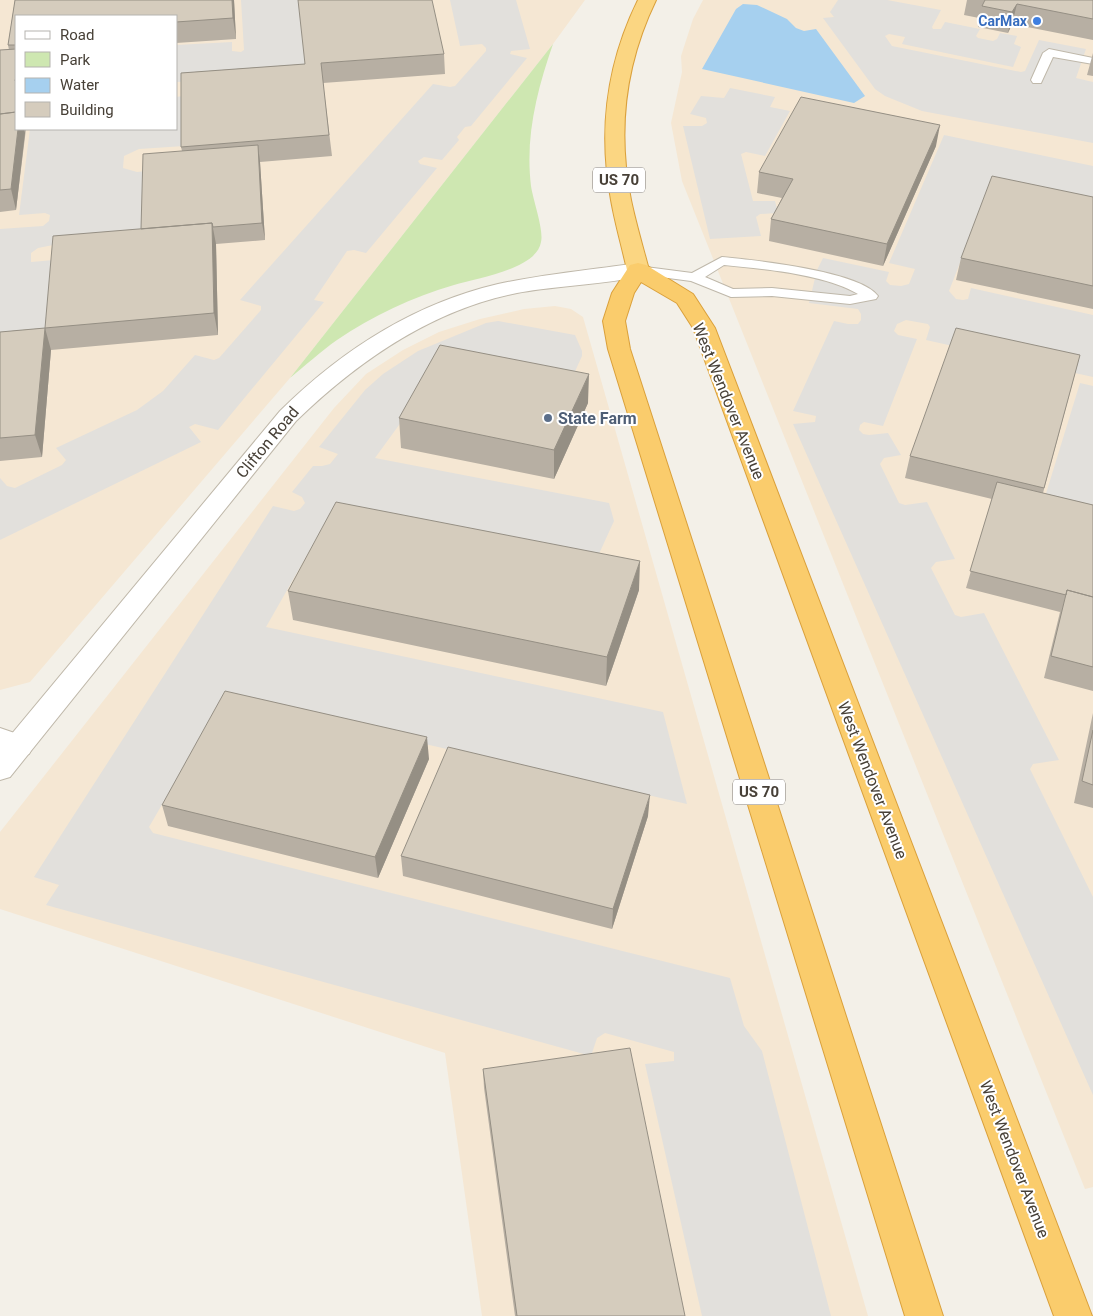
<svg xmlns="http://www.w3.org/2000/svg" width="1093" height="1316" viewBox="0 0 1093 1316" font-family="Roboto,sans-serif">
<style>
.commercial{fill:#f5e7d3;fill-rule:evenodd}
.green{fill:#cee7b1}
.parking{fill:#e2e0dc}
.water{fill:#a6d0ef}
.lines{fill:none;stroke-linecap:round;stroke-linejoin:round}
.service-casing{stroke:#bfb8aa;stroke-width:2}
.minor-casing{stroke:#bfb8aa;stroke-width:2}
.tertiary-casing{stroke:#bfb8aa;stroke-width:2}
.trunk-casing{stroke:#daa03b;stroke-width:2}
.motorway-casing{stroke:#daa03b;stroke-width:2}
.service{fill:#fff;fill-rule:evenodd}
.minor{fill:#fff;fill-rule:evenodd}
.tertiary{fill:#fff;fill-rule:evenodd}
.trunk{fill:#fbd682;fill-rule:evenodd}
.motorway{fill:#facc6c;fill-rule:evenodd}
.wall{fill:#b7afa3}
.shaded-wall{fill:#958f84}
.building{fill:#d5ccbd;stroke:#958f84}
.shop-dot{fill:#3f7fe0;stroke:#fff;stroke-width:2}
.service-dot{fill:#5c6f8a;stroke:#fff;stroke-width:2}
.labels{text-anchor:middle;stroke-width:4;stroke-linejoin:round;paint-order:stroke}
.far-shop-label{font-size:14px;font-weight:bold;fill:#366cbe;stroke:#fff;text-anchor:end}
.shield{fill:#fff;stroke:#7e7973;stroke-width:1}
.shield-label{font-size:15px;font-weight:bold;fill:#474037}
.street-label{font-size:16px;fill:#474037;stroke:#fff}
.service-label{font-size:16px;font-weight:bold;fill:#4e5e75;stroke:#fff;text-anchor:start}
</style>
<rect width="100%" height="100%" fill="#f3f0e8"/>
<path class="commercial" d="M0 0H585L553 44 290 378 30 682 0 690ZM16 16H176V129H16Z
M703 0H1093V1187L1085 1189 682 181 671 123 682 72 681 56 693 19Z
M555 306 571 309 583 317 868 1316H482L445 1053 0 909V832L334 408 366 374 403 350 439 332 480 319 524 309Z"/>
<path class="green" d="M553 44C537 90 525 137 531 186 533 200 544 230 541 242 537 269 477 278 454 285 413 297 372 316 337 340 321 351 305 366 290 378Z"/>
<path class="parking" d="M241 0H300L308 78 176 82V45L232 42V51L241 52 244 50Z
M450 0H516L530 49 511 51 510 54 527 58 471 126 465 127 457 137 459 140 442 160 424 157 418 161 420 164 437 168 366 253 354 250 347 251 314 300 324 302 218 430 195 424 189 427 201 442 0 540V478L7 486 15 488 62 465 66 460 56 448 137 410 163 391 195 355 214 360 219 358 261 310V306L240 300 433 84 450 87 455 86 486 51V48L482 44 460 46Z
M838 0H887L941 10 932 27 933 29H941L945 22 980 29 976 36 978 38 993 41 997 39 1000 33 1017 36 1014 44 1021 47 1013 67 902 44 905 37 889 34 885 36 892 46 1021 72 1025 71 1039 40 1086 49 1076 78 1093 82V143L922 111 885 96 875 89 823 18 834 17 830 12Z
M730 88 775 97 770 107 790 111 765 156 746 152 741 154 753 201H775L778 213 760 214 756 217 761 236 710 239 683 126H702L707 123 706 118 690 114 701 96 724 98Z
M183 96 184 146 139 149 124 156 123 168 137 172 147 171 146 246 58 244 38 248 31 253V262L54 260 48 335 0 340V229L43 226 49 221 50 215 45 213 19 215 30 129H176V97Z
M944 135 1093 166V217L986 196 949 291 956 299 963 300 968 299 971 288 1093 315V377L926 340 930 327 928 324 906 320 897 324 894 331 898 335 917 339 883 426 864 422 860 425 859 430 863 434 869 435 888 433 901 455 884 458 880 464 899 503 905 505 927 502 955 559 936 562 931 568 955 615 961 617 984 613 1059 760 1033 764 1030 769 1093 897V1095L793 424 815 422 816 416 793 411 834 321 848 324H858L861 320V314L858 309 809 303 817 270 823 258 889 272 886 281 890 285 901 286 909 284 915 269 889 263Z
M498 321 575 335 582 351V356L567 389 450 355 375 458 609 503 614 521 593 567 330 515 266 627 663 712 687 804 224 698 149 827 153 833 730 978 744 1026 762 1051 831 1316H702L645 1064 674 1061V1052L605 1033 597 1038 591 1056 46 905 59 885 34 877 273 506 294 511 300 509 305 503 302 497 292 492 313 466H322L330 464 338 454 319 447 365 390 383 374 418 351 486 323Z
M1080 383 1093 386V526L1040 513Z"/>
<path class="water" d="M743 4 757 5 787 19 796 28 804 31 816 29 865 96 854 103 702 69 736 9Z"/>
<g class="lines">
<g class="service-casing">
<path id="service" d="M1049 49 1093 58V64L1053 57 1041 83H1033L1031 80 1043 53Z
M722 257C754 260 860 271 878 296L876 299 850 304 772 296 731 297 691 281 638 274 631 270 638 266 692 273ZM724 265C763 269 825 274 858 294L850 296 772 288 733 289 705 277Z"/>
</g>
<g class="minor-casing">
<path id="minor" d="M0 728 29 738 33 746 29 754 19 757 0 751Z"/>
</g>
<g class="tertiary-casing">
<path id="tertiary" d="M638 263 646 265 649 270 646 275C604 285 560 285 517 293 431 310 358 361 296 421L10 777 0 780V748L280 411C342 350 413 304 498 284 544 274 591 270 638 263Z"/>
</g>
<g class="trunk-casing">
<path id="trunk" d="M638 0H656C625 64 617 130 631 200 636 224 643 247 649 270L646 275 638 277 630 275 627 270C622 247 615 223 611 200 598 130 607 63 638 0Z"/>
</g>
<g class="motorway-casing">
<path id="motorway" d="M638 263 646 265 693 294 715 328 1092 1316H1054L693 328 677 303 641 282 634 293 625 321 630 349 943 1316H905L608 349 603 321 612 293 630 265Z"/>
</g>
<use href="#service" class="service"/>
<use href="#minor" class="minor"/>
<use href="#tertiary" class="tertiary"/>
<use href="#trunk" class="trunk"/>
<use href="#motorway" class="motorway"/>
</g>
<path class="wall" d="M15 0H234L236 39 176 43V16H16V129H26L16 210 0 212V50H9L8 45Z
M967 0H1093V40L1012 24 1008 33 978 27 979 18 964 15Z
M1093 53V76L1087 75Z
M444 54 445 74 323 83 332 156 260 162 265 240 216 244 218 335 51 350 42 457 0 461V332L45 328 141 229 182 151 181 147V73Z
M936 146 883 266 769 241 771 219 782 198 757 193 759 172Z
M1093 197V309L956 280 961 258Z
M1080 355 1043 493 1093 505V691L1044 678 1060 612 966 588 992 499 905 478 910 456Z
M588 403 554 479 401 448 399 418Z
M639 590 606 686 293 620 288 591Z
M1093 713V808L1074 803Z
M429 759 378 878 168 826 162 805Z
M648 816 612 929 403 876 401 856Z
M483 1069 685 1316H515L484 1088Z"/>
<path class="shaded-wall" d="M232 0H234L236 39 233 18Z
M1017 4 1012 24 1008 33 1012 12Z
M940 125 936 146 883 266 887 244Z
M18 129H24L25 133 16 210 11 189Z
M258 145 260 162 265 240 262 223Z
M212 223 216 244 218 335 214 313Z
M45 328 51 350 42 457 35 435Z
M589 374 588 403 554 479V450Z
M640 561 639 590 606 686 607 657Z
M427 737 429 759 378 878 375 857Z
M650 795 648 816 612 929 613 909Z"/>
<path class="building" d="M15 0H232L233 18 176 22V16H16V45H8Z
M298 0H432L444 54 321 63 329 135 181 147V73L305 64Z
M985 0H1093V19L1017 4 1012 12 982 6Z
M16 49V76L15 81H16V112L0 114V50Z
M801 97 940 125 887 244 771 219 793 179 759 172Z
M16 112V129H18L11 189 0 190V114Z
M258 145 262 223 213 227 212 223 141 229 143 154Z
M992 176 1093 197V286L961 258Z
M212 223 214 313 45 328 53 236Z
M45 328 35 435 0 438V332Z
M956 328 1080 355 1044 488 910 456Z
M440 345 589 374 554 450 399 418Z
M997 482 1093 505V597L1067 590 1066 595 970 571Z
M336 502 640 561 607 657 288 591Z
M1067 590 1093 597V667L1051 656Z
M225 691 427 737 375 857 162 805Z
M1093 730V785L1082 781Z
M448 747 650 795 613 909 401 856Z
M630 1048 685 1316H517L483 1069Z"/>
<circle class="shop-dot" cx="1037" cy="21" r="5"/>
<circle class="service-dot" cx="548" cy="418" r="5"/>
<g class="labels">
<g class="far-shop-label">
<text x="1027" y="26">CarMax</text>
</g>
<g class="shield">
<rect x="593" y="167.5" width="52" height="25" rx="4"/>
<rect x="733" y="779.5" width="52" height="25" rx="4"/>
</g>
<g class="shield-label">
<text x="619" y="185">US 70</text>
<text x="759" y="797">US 70</text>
</g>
<g class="street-label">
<text transform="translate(729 401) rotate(68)" y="6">West Wendover Avenue</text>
<text transform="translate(267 442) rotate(-50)" y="6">Clifton Road</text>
<text transform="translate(873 780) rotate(69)" y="6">West Wendover Avenue</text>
<text transform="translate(1015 1159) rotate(69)" y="6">West Wendover Avenue</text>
</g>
<g class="service-label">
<text x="558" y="424">State Farm</text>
</g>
</g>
<rect x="15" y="15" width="162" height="115" fill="#ffffff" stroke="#b5b3af"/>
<rect x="25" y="31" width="25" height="8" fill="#ffffff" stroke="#b5b3af"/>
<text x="60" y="40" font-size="15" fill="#474037">Road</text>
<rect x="25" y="52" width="25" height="15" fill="#cee7b1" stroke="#b5b3af"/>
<text x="60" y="65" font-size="15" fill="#474037">Park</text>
<rect x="25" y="78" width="25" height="15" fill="#a6d0ef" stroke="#b5b3af"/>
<text x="60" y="90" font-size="15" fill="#474037">Water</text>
<rect x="25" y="102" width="25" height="15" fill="#d5ccbd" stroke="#b5b3af"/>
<text x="60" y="115" font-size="15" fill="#474037">Building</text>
</svg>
